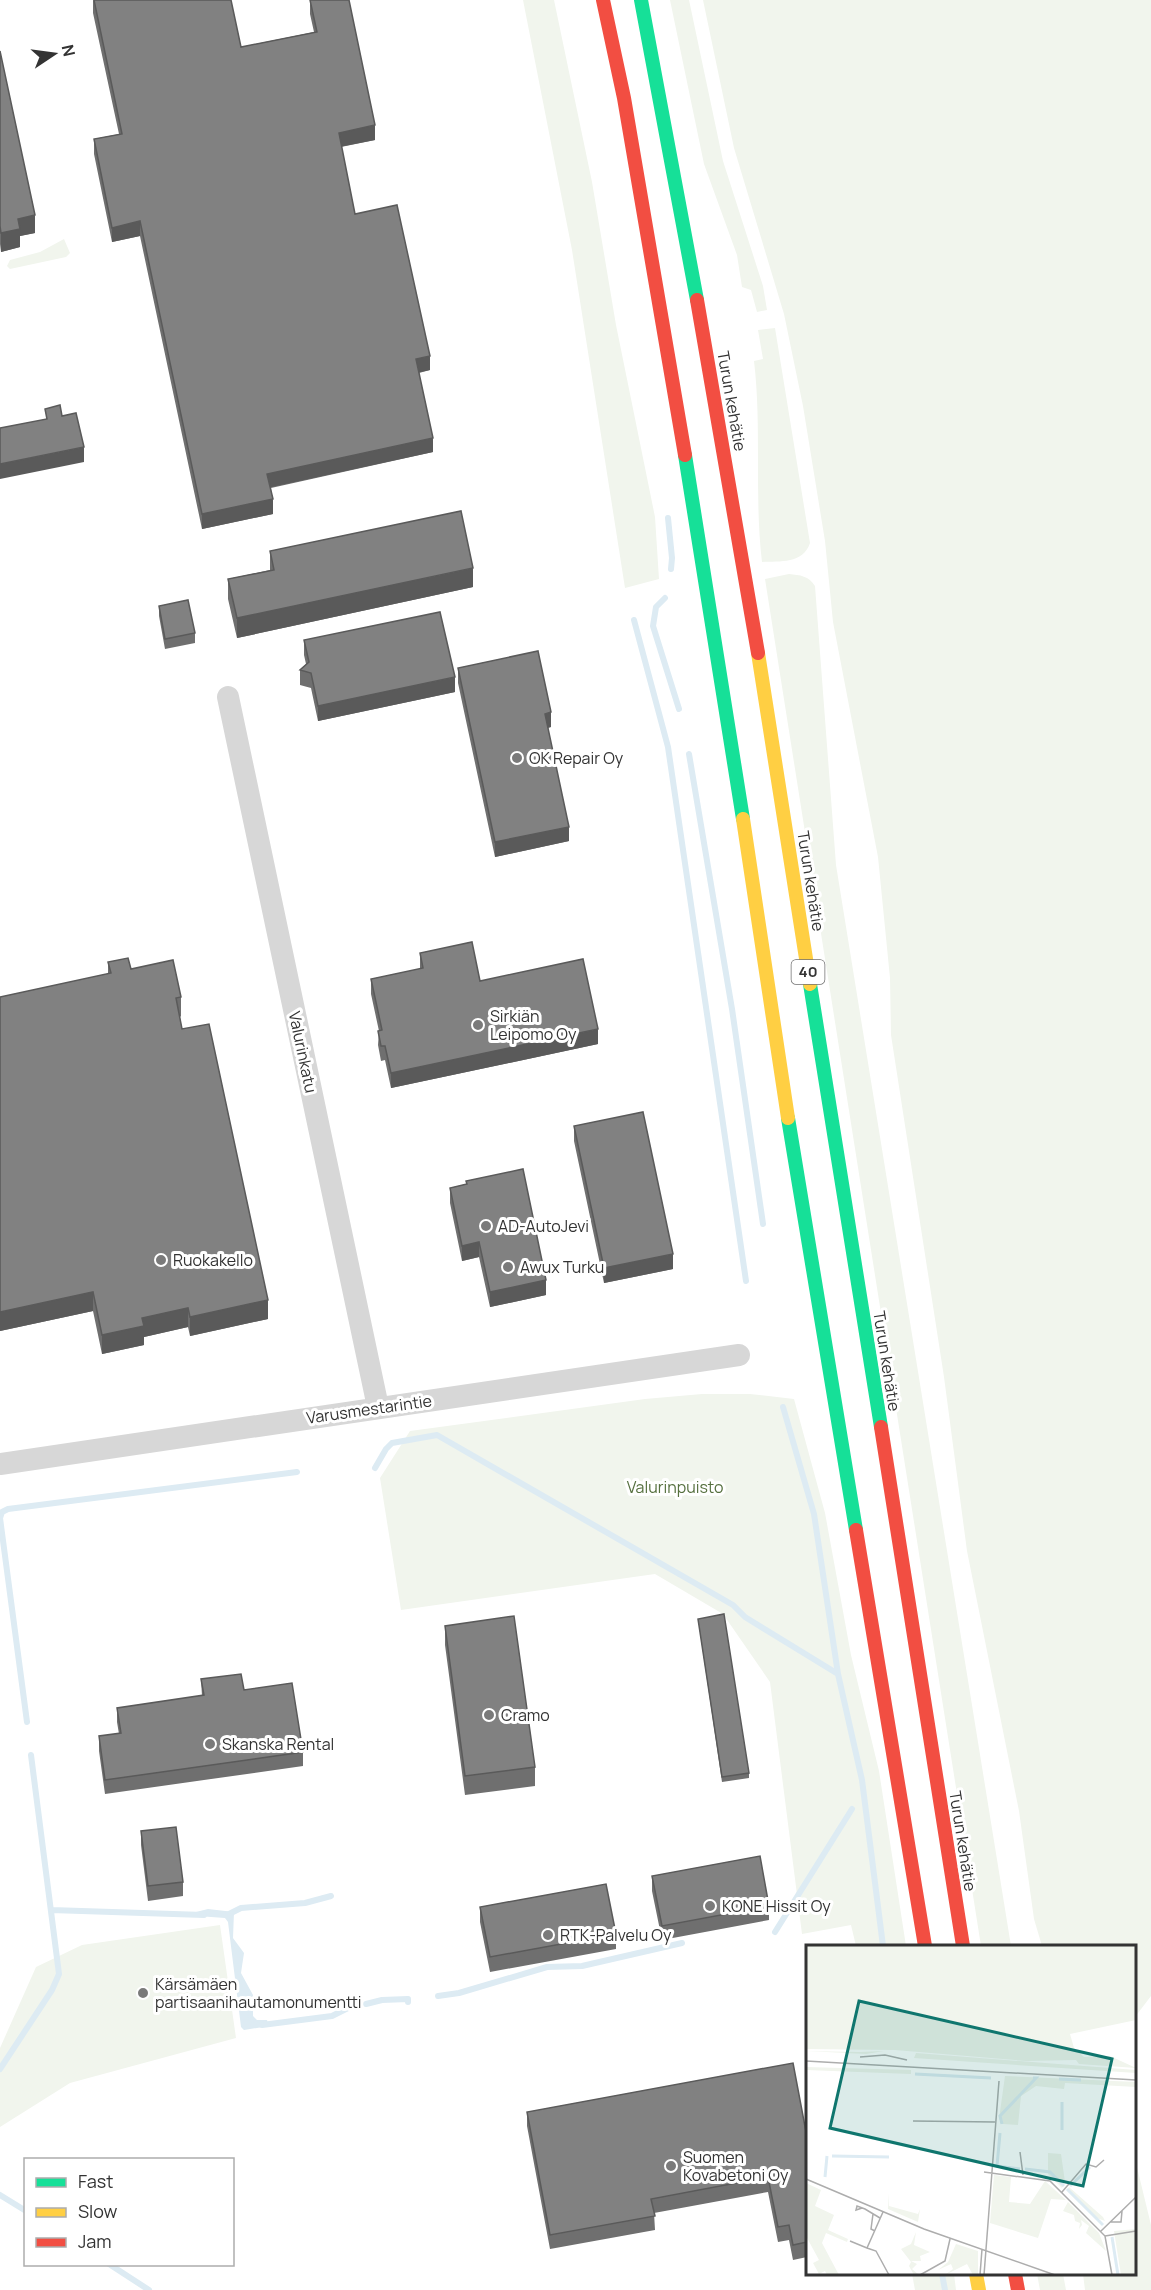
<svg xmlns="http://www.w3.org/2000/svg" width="1151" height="2290" viewBox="0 0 1151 2290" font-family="Manrope,sans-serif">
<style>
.green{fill:#f1f5ed}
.water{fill:#ddebf3}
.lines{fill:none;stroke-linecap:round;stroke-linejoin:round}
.stream{stroke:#ddebf3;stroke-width:6}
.street{stroke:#d7d7d7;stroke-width:22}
.fast{stroke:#16e098;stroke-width:14}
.slow{stroke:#ffcf43;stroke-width:14}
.jam{stroke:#f24e42;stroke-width:14}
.wall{fill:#6f6f6f}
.shaded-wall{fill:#5a5a5a}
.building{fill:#818181;stroke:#5a5a5a;stroke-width:1.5}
.poi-dot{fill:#7a7a7a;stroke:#fff;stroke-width:2}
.labels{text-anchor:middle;stroke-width:6;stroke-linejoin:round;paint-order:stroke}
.shield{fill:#fff;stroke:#707070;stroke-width:1.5}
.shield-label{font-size:15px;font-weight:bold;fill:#333}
.street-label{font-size:16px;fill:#333;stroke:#fff}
.poi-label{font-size:16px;fill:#333;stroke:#fff;text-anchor:start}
.park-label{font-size:16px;fill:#56703f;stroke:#fff}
.inset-river{fill:none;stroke:#ddebf3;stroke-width:3}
.inset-road{fill:none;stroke:#adadad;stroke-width:1.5}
.view{fill:#0f766e;fill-opacity:0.15;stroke:#0f766e;stroke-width:3}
.inset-edge{fill:none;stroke:#333;stroke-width:3}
</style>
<rect width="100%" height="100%" fill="#fff"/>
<path class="green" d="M523 0H554L592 182 616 325 655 517 659 579 625 588 572 250Z
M670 0H689L723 161 763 286 767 310 757 312 751 290 742 287 737 255 704 164Z
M703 0H1151V1996L1135 2017 1134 1946H1042L1034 1919 1019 1811 967 1551 944 1377 891 1035 890 978 878 857 833 622 825 541 803 406 784 314 734 148Z
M64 239 70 253 66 257 10 269 7 266 10 260 40 252Z
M775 328 810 543C803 564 780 561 762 562 754 495 762 428 754 361L763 359 758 330Z
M789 574C800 575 809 576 815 586L836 865 1011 1946H981L765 579Z
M702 1394H750L794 1399 825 1513 851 1655 879 1771 906 1946H856L851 1925 802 1934 770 1682 723 1614 655 1574 401 1610 380 1478 410 1431 645 1399Z
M220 1925 236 2038 70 2083 0 2127V2048L36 1967 82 1945Z
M1135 2159 1151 2225V2290H1085L1083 2274H1134Z
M912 2274H954L956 2290H915Z
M1037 2274H1063L1066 2290H1040Z"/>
<path class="water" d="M208 1909 234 1912 233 1938 244 1953 241 1973 253 1995V2016L257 2020H267L269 2026 244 2030 241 2027 228 1922 225 1918 197 1916 196 1912Z"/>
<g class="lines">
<path class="stream" d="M668 518 672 558 671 569
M665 598 656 607 653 626 679 709
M634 620 668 747 746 1281
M689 754 732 1009 763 1224
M375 1468 386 1449 392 1443 437 1435 733 1605 745 1617 838 1674 814 1514 783 1407
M0 1518 2 1512 8 1509 297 1472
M0 1518 27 1722
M838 1674 862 1780 883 1946
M51 1910 204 1915
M227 1915 241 1908 305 1903 331 1896
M775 1932 852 1809
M438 1996 459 1993 547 1967 582 1966 682 1943
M366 2004 382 2000 408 1999V2002
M262 2025 332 2016 354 2005
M0 2069 52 1990 59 1974 31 1755
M0 2195 26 2211
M109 2264 149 2290
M942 2274 945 2290"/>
<path class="street" d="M228 697 378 1407
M0 1464 739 1355"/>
<path class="fast" d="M641 0 697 300
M685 455 743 819
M810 984 881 1427
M788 1118 856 1530"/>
<path class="slow" d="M758 653 810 984
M743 819 788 1118
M976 2274 979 2290"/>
<path class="jam" d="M603 0 624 98 685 455
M697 300 758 653
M881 1427 963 1946
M856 1530 925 1946
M1015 2274 1018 2290"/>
</g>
<path class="wall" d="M93 0 241 47 314 32 310 14V0L375 140 341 147 355 214 430 370 419 373 433 452 271 488 273 514 202 529 140 236 112 242 94 154V139L119 134 93 13Z
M0 51 35 233 20 236V247L1 252 0 244Z
M270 551 473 587 237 638 228 599V579L270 570Z
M159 606 195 633V643L165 649 159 616Z
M304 640 455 692 318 721 311 688 300 685V670L306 664 304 655Z
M458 668 551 727 548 728 569 841 495 857 458 683Z
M420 953 480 981 598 1044 391 1088 385 1060 381 1061 378 1045 379 1031 371 994V979L420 969Z
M108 962 131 969 181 997V1016L180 1017 182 1029 268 1319 190 1336 188 1327 144 1337V1345L102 1354 93 1311 0 1331 108 974Z
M574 1126 673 1269 604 1283 574 1141Z
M466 1181 546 1295 490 1307 479 1257 462 1261 450 1203V1188L466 1184Z
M698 1619 749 1773V1778L722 1782Z
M445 1626 535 1767V1786L465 1795 445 1645Z
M201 1679 244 1690 303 1752V1766L105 1794 99 1751V1736L119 1734 117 1722V1708L202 1696Z
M141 1831 183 1882V1896L148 1901 141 1845Z
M652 1876 769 1906V1920L662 1940 652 1891Z
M480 1907 616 1934V1949L490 1972 480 1922Z
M527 2112 807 2137V2257L793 2260 789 2240 778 2242 768 2192 654 2213 655 2230 550 2249 527 2126Z"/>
<path class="shaded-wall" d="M375 125V140L339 147V133Z
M35 215V233L20 236V247L1 252V233L18 219Z
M140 221V236L112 242V228Z
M430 356V370L416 373V359Z
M433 438V452L267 488V474Z
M84 447V462L0 479V464Z
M273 499V514L202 529V514Z
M473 568V587L237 638V618Z
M455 677V692L318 721V706Z
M551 712V727L545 728V714Z
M569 827V841L495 857V842Z
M598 1029V1044L391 1088V1073Z
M479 1242V1257L462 1261V1246Z
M673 1254V1269L604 1283V1268Z
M546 1280V1295L490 1307V1292Z
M93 1292V1311L0 1331V1312Z
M268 1300V1319L190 1336V1317Z
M188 1308V1327L144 1337V1345L102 1354V1335L142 1318Z"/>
<path class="building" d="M94 0H231L241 47 317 32 310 0H349L375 125 339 133 355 214 397 205 430 356 416 359 433 438 267 474 273 499 202 514 140 221 112 228 94 139 122 134Z
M0 51 35 215 18 219 20 229 1 233 0 226Z
M60 405 62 416 76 413 84 447 0 464V428L47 419 45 409Z
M461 511 473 568 237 618 228 579 274 570 270 551Z
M188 600 195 633 165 639 159 606Z
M440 612 455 677 318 706 311 673 300 670 309 662 304 640Z
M538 651 551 712 545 714 569 827 495 842 458 668Z
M472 942 480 981 583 959 598 1029 391 1073 385 1046H381L378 1031 382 1030 371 979 423 968 420 953Z
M128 958 131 969 173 960 181 997 176 998 182 1029 209 1024 268 1300 190 1317 188 1308 142 1318 144 1326 102 1335 93 1292 0 1312V997L111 973 108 962Z
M643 1112 673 1254 604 1268 574 1126Z
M523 1169 546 1280 490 1292 479 1242 462 1246 450 1188 467 1184 466 1181Z
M724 1614 749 1773 722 1777 698 1619Z
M514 1616 535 1767 465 1776 445 1626Z
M241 1674 244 1690 292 1683 303 1752 105 1780 99 1736 121 1733 117 1708 204 1695 201 1679Z
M176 1827 183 1882 148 1886 141 1831Z
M760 1856 769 1906 662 1926 652 1876Z
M606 1884 616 1934 490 1957 480 1907Z
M793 2063 807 2137V2242L793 2245 789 2225 778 2227 768 2177 651 2199 655 2216 550 2235 527 2112Z"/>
<g class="poi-dot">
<circle cx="517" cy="758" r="6"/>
<circle cx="478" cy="1025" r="6"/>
<circle cx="486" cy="1226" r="6"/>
<circle cx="161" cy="1260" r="6"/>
<circle cx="508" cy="1267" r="6"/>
<circle cx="489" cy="1715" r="6"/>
<circle cx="210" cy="1744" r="6"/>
<circle cx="710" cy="1906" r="6"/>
<circle cx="548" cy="1935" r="6"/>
<circle cx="143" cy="1993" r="6"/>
<circle cx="671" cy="2166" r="6"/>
</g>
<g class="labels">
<rect class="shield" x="791.5" y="960" width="33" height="24" rx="4.5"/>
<g class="shield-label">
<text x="808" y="977">40</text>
</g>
<g class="street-label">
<text transform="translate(732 401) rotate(80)" y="6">Turun kehätie</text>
<text transform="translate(811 881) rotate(81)" y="6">Turun kehätie</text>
<text transform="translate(303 1052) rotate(78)" y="6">Valurinkatu</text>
<text transform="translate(887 1361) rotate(81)" y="6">Turun kehätie</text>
<text transform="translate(369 1409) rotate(-8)" y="6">Varusmestarintie</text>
<text transform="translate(963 1841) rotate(81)" y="6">Turun kehätie</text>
</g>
<g class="poi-label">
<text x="529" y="764">OK Repair Oy</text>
<text x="490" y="1022">Sirkiän<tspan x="490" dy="18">Leipomo Oy</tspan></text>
<text x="498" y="1232">AD-AutoJevi</text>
<text x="173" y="1266">Ruokakello</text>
<text x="520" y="1273">Awux Turku</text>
<text x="501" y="1721">Cramo</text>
<text x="222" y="1750">Skanska Rental</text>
<text x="722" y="1912">KONE Hissit Oy</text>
<text x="560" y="1941">RTK-Palvelu Oy</text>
<text x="155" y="1990">Kärsämäen<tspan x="155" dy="18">partisaanihautamonumentti</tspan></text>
<text x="683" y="2163">Suomen<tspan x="683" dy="18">Kovabetoni Oy</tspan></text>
</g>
<g class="park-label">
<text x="675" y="1493">Valurinpuisto</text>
</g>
</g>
<g transform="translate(806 1945)">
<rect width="330" height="330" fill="#fff"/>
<path d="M0 0H330V75L264 89 268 103 278 112 304 111 330 123 273 119 270 115 220 116 89 105 0 104ZM0 106 54 107 78 106 60 109ZM110 108 330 125V128L108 113ZM0 122 105 125V129L0 125ZM199 131 330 137V142L259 138 258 144 230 141 215 151 212 180 197 179 193 174ZM242 208 255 209 259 237 256 243 242 229ZM188 230 205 232 203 257 224 259 239 236 260 255 245 254 232 293 184 278ZM0 238 15 245 9 261 28 270 22 285 42 294 41 297 20 288 16 298 33 330H21L19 326 13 329 7 318 13 315 0 291ZM263 242 297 272 299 276 288 272 261 246ZM83 248V261L112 269 114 264 112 277 82 264ZM262 257 293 288 300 306 280 288 283 281 275 275 276 280 273 284 274 278 269 276 268 270 257 266ZM330 284V330H315L308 286ZM110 287 108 300 124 307 114 311 115 316H105L111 319 106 324 112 329 108 330 103 321 105 317 95 304 105 299ZM150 299 172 306V330H167L161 319 139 330 147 324 145 319 132 325 142 317Z" fill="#f1f5ed"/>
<path class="inset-river" d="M109 129 185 133M253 134 275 135M196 179 194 171 230 133H227M256 185V157M194 188 191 221 214 224M26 211 83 212M219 224 244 227 258 241M19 232 21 211M264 241 284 222M261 244 297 280M306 292 312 330"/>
<path class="inset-road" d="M54 112 79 110 101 115M0 116 330 135M107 176 189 177M214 207 217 230M178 227 244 236 299 291 306 330M0 234 118 284 249 330M256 247 280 219 290 222 298 215M56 263 50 265 51 261 59 264 74 273M77 267 61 303 70 306 83 330M67 269 65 284 69 286M304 277H315L316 266M295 286 330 252M299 291 330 286M44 296 61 303M114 330 139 316 144 294M174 330 176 304M178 330 193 136"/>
<path class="view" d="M53 56 306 114 277 241 24 183Z"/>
<rect width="330" height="330" class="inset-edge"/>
</g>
<rect x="24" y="2158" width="210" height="108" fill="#ffffff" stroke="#adadad" stroke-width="1.5"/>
<rect x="36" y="2178" width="30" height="9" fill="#16e098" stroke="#adadad" stroke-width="1.5"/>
<text x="78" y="2188" font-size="18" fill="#333333">Fast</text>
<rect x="36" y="2208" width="30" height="9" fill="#ffcf43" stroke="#adadad" stroke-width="1.5"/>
<text x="78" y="2218" font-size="18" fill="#333333">Slow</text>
<rect x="36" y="2238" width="30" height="9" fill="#f24e42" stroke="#adadad" stroke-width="1.5"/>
<text x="78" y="2248" font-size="18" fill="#333333">Jam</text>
<g transform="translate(54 54) rotate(77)" stroke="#ffffff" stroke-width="4.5" paint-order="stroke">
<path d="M0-4.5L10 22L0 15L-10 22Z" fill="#333333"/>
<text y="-9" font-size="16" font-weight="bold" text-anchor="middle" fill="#333333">N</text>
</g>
</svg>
